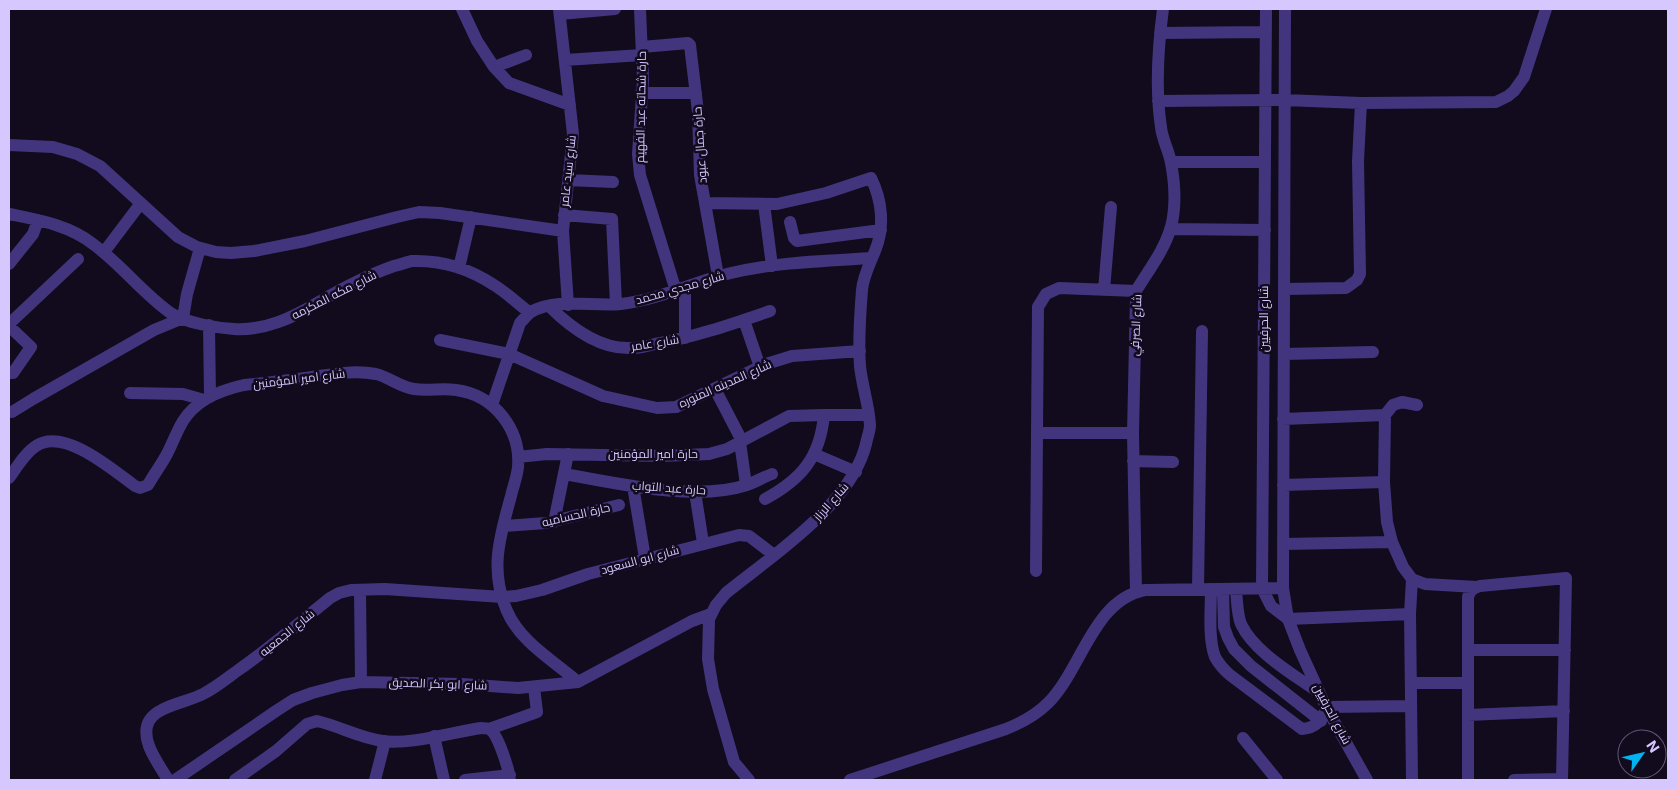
<svg xmlns="http://www.w3.org/2000/svg" width="1677" height="789" viewBox="0 0 1677 789" font-family="Inter,Cairo,sans-serif">
<style>
.lines{fill:none;stroke-linecap:round;stroke-linejoin:round}
.minor{stroke:#43357d;stroke-width:12}
.labels{text-anchor:middle;stroke-width:5;stroke-linejoin:round;paint-order:stroke}
.street-label{font-size:12px;fill:#d6c7ff;stroke:#110b1d}
</style>
<rect width="100%" height="100%" fill="#110b1d"/>
<g class="lines">
<path class="minor" d="M462 9 477 41 494 67 509 83 570 105
M559 9 573 134 563 231 568 305
M640 9 643 80 638 154 640 175 676 291
M1266 9 1262 588 1271 606 1288 619
M1285 9 1283 588 1288 619 1300 650 1326 707 1367 780
M560 14 615 9
M1160 33 1266 32
M642 47 688 43 690 45 698 112 700 175 718 276
M565 60 642 55
M494 67 526 55
M641 93H696
M1158 101 1284 100 1361 103 1496 102 1508 96 1514 91 1524 77 1546 9
M9 145 53 147 77 154 100 166 178 237 197 247 216 252 231 253 254 251 305 241 397 217 419 212 440 213 563 231
M1171 162H1265
M568 180 613 182
M705 203 777 204 826 193 871 178C882 200 885 227 875 251 870 263 863 277 862 290 860 315 858 341 860 366 862 386 869 405 870 425 870 431 867 438 866 444 851 505 773 555 726 593L716 605 709 619 708 659 713 689 734 762 749 780
M764 204 772 266
M9 214C38 220 69 225 93 244 122 265 143 294 172 314 187 323 217 328 234 329 265 331 294 317 319 302 343 288 368 275 394 266 400 265 406 262 412 261 442 260 470 269 494 285 507 293 518 304 530 313
M564 215 612 219 616 304
M790 222 794 238 797 241 881 230
M1170 229 1265 230
M104 252 141 203
M9 264 33 234 38 220
M459 268 471 217
M685 288V338
M1284 289 1346 288 1357 280 1360 274 1358 161 1361 103
M1104 290 1111 207
M549 306C570 327 600 350 632 348 640 348 648 346 655 344 695 337 732 324 770 311
M744 320 760 367
M9 324 78 259
M209 325 210 397
M9 326 31 347 13 373H9
M440 340 509 354 603 396 657 408 676 407 766 364 792 356 860 351
M1284 354 1373 352
M715 389 742 441
M130 393 183 394 204 400
M492 405 520 323C524 319 527 315 531 312 556 297 593 307 621 304 660 300 694 281 731 273 777 262 825 261 872 258
M1417 405 1402 402 1393 405 1385 415 1384 482 1387 522 1392 542 1403 567 1412 579 1425 584 1476 587
M12 412 33 399 154 330 183 318 187 294 200 248
M1283 419 1385 415
M1133 433H1037L1038 307 1046 294 1059 288 1136 291
M740 442 746 485
M814 454 856 472
M518 457 547 454 661 456 709 454 727 449 789 416 824 415H868
M1133 461 1173 462
M564 474C617 483 695 502 747 485 755 482 764 477 772 474
M9 478C17 467 25 453 36 446 64 427 113 470 135 486L140 488 148 485C154 474 162 464 168 452 173 442 177 431 183 421 196 400 221 390 244 385 267 383 289 380 312 377 333 374 354 370 376 374 389 377 400 387 414 389 428 391 442 388 456 390 494 395 521 429 518 467 517 477 513 487 511 496 500 536 489 570 507 611 520 642 554 661 578 682
M1283 485 1384 482
M633 486 645 558
M695 492 703 543
M765 499C802 479 820 457 824 415
M554 522 568 454
M503 526 546 523 619 505
M1283 544 1392 542
M1036 571 1037 433
M1412 579 1410 614 1412 780
M1198 589 1202 331
M1211 589C1211 608 1208 639 1215 657 1219 664 1224 670 1230 675L1302 729C1316 728 1323 720 1326 707L1411 706
M1223 589 1224 627 1228 638 1234 649 1251 666 1321 721
M1236 589C1237 599 1237 614 1241 624 1254 652 1293 674 1318 692
M360 590 361 682
M1136 592 1133 433 1136 297V291C1148 271 1164 251 1171 227 1176 207 1175 184 1171 163 1169 151 1162 139 1161 127 1155 88 1158 47 1163 9
M1288 619 1410 614
M1468 650H1565
M1411 683H1468
M1468 715 1564 711
M489 729 537 712 534 687
M434 736 444 780
M1243 738 1277 780
M168 780C159 764 139 740 149 721 157 706 188 702 203 694 215 688 226 679 237 671 270 648 299 623 330 598L339 593 351 590 385 589 502 597 516 596 542 590 588 574 739 535 749 536 774 555
M175 780 276 711 293 700 312 693 342 685 361 682 462 684 518 688 578 682 692 621 711 614
M235 780 276 751 307 724 317 721C339 726 360 738 383 741 410 745 453 732 481 728 484 728 487 728 489 729 498 733 509 770 510 780
M375 780 385 741
M465 780 510 775
M850 780 1006 729C1021 723 1036 715 1048 703 1082 669 1093 600 1145 590L1283 588
M1468 780V597C1470 590 1473 588 1480 586L1566 578 1562 780
M1514 780 1562 779"/>
</g>
<g class="labels">
<g class="street-label">
<text transform="translate(641 107) rotate(-89)" y="4">حارة شحاته عبد الفهيم</text>
<text transform="translate(700 145) rotate(-94)" y="4">حارة جمال عبود</text>
<text transform="translate(568 171) rotate(-84)" y="4">شارع سيد عامر</text>
<text transform="translate(680 288) rotate(-16)" y="4">شارع مجدي محمد</text>
<text transform="translate(334 295) rotate(-27)" y="4">شارع مكه المكرمه</text>
<text transform="translate(1264 319) rotate(-90)" y="4">شارع الحرفيين</text>
<text transform="translate(1136 325) rotate(-87)" y="4">شارع الصرفي</text>
<text transform="translate(655 343) rotate(-9)" y="4">شارع عامر</text>
<text transform="translate(299 379) rotate(-7)" y="4">شارع امير المؤمنين</text>
<text transform="translate(725 384) rotate(-24)" y="4">شارع المدينه المنوره</text>
<text x="653" y="458">حارة امير المؤمنين</text>
<text transform="translate(669 488) rotate(4)" y="4">حارة عبد التواب</text>
<text transform="translate(831 502) rotate(-49)" y="4">شارع الرزاز</text>
<text transform="translate(576 515) rotate(-13)" y="4">حارة الحساميه</text>
<text transform="translate(640 560) rotate(-15)" y="4">شارع ابو السعود</text>
<text transform="translate(287 633) rotate(-39)" y="4">شارع الجمعيه</text>
<text transform="translate(438 684) rotate(2)" y="4">شارع ابو بكر الصديق</text>
<text transform="translate(1332 714) rotate(62)" y="4">شارع الحرفيين</text>
</g>
</g>
<rect width="1677" height="789" fill="none" stroke="#d6c7ff" stroke-width="20"/>
<g transform="translate(1642 754) rotate(56)"><circle r="24" fill="#110b1d" stroke="#605677"/>
<path d="M0-4L9 19L0 12L-9 19Z" fill="#00b4f2"/>
<text y="-8" font-size="14" font-weight="bold" text-anchor="middle" fill="#d6c7ff">N</text>
</g>
</svg>
